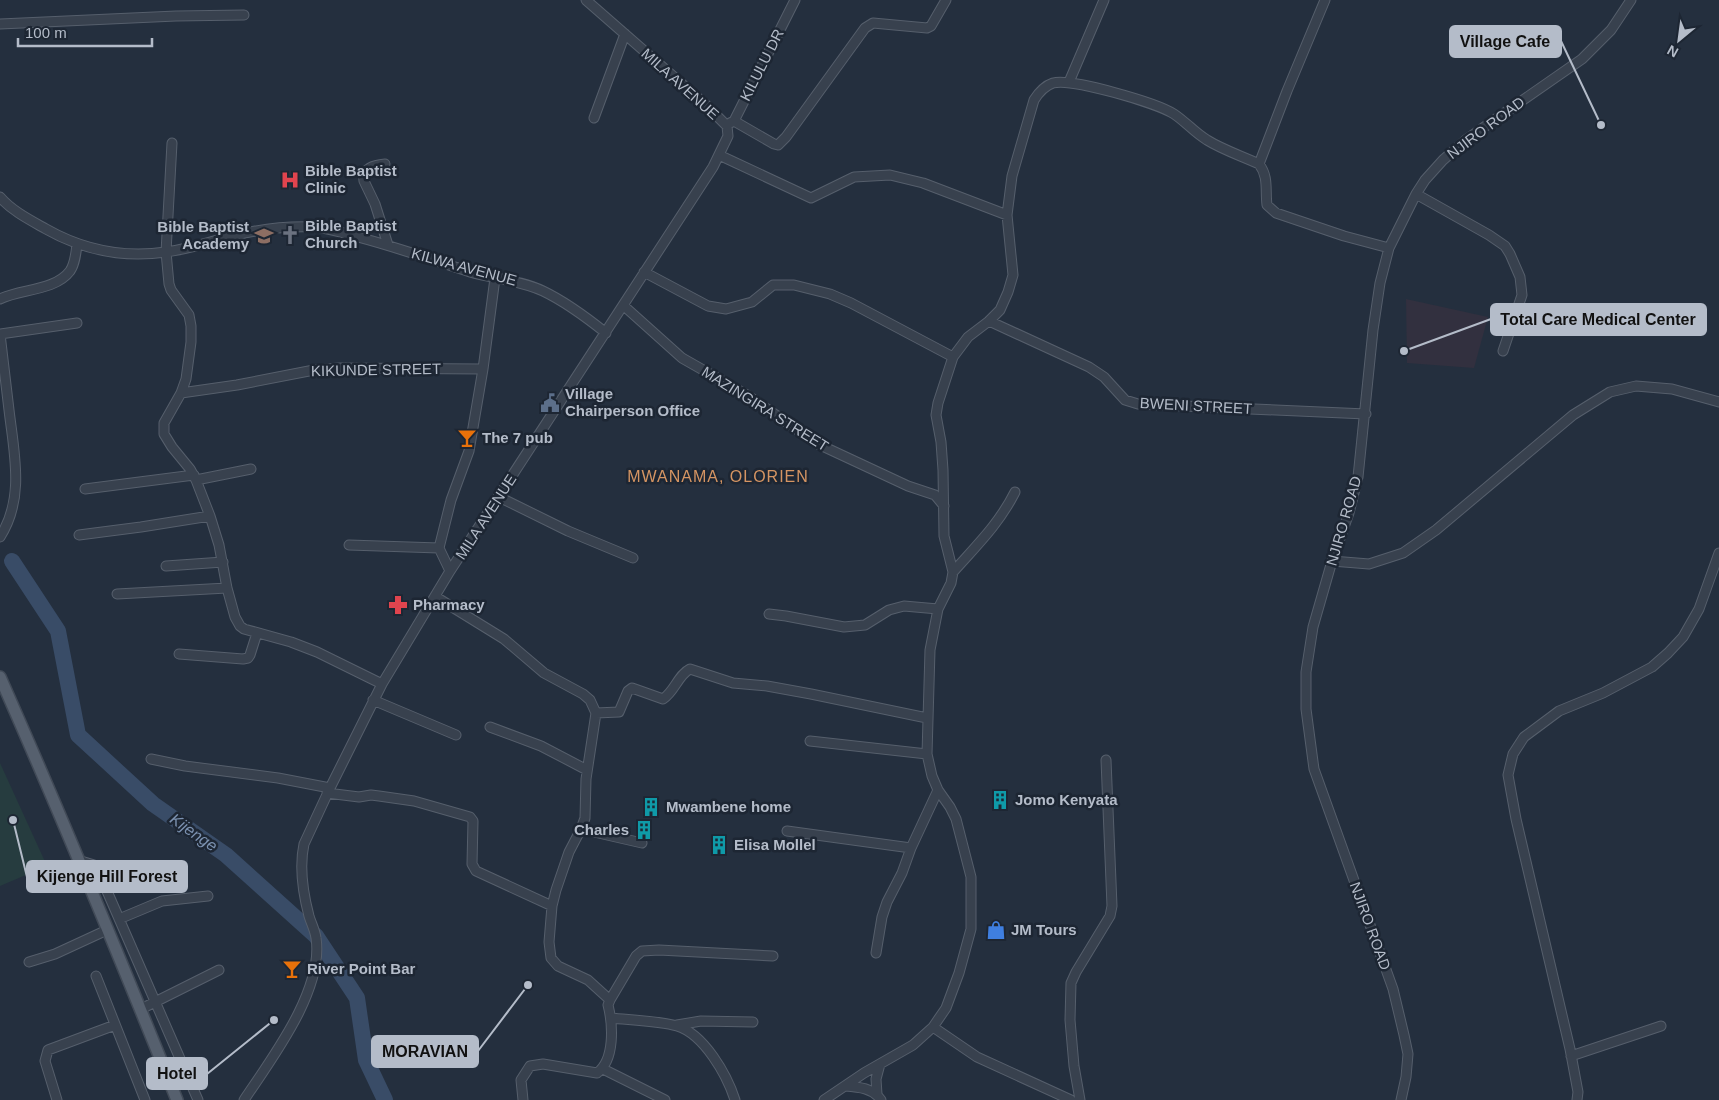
<svg xmlns="http://www.w3.org/2000/svg" width="1719" height="1100" viewBox="0 0 1719 1100" font-family="Arial,sans-serif">
<style>
.medical{fill:#32303f}
.green{fill:#263c3f}
.lines{fill:none;stroke-linecap:round;stroke-linejoin:round}
.river{stroke:#394c67;stroke-width:16}
.minor-casing{stroke:#565f6c;stroke-width:11}
.major-casing{stroke:#414a57;stroke-width:14}
.minor{stroke:#38414e;stroke-width:9}
.major{stroke:#56606e;stroke-width:11}
.labels{text-anchor:middle;stroke-width:5;stroke-linejoin:round;paint-order:stroke}
.street-label{font-size:15px;fill:#b4bcc9;stroke:#1d2633}
.poi-label{font-size:15px;font-weight:bold;fill:#b4bcc9;stroke:#1d2633;text-anchor:start}
.neighbourhood-label{font-size:16px;letter-spacing:1px;fill:#d59563;stroke:#1d2633}
.water-label{font-size:16px;font-style:italic;fill:#7c92b1;stroke:#1d2633}
.leader{fill:none;stroke:#b4bcc9;stroke-width:2}
.callout-dot{fill:#b4bcc9;stroke:#1d2633;stroke-width:2}
.callout{fill:#b4bcc9;stroke:#b4bcc9;stroke-width:2}
.callout-label{font-size:16px;text-anchor:middle;font-weight:bold;fill:#111}
</style>
<rect width="100%" height="100%" fill="#242f3e"/>
<path class="medical" d="M1406 299 1488 317 1474 368 1407 363Z"/>
<path class="green" d="M0 763 47 866 0 886Z"/>
<g class="lines">
<path class="river" d="M12 561 58 631 78 735 153 804 226 855 316 936 357 998 366 1060 385 1100"/>
<g class="minor-casing">
<path id="minor" d="M0 24 176 16 244 15
M1069 82 1104 0
M594 118 625 34
M734 121 774 144 778 145 786 137 865 28 873 23 927 28 931 26 946 0
M730 123 734 121 795 0
M172 143 166 252 169 284 171 290 189 315 191 326V342L186 379 181 393 164 423V434L172 447 190 469 196 480 210 516 219 545 227 588 235 617 240 626 244 629 291 642 317 652 382 684
M719 155 811 198 854 177 890 175 923 183 1007 215
M385 164C374 165 362 168 364 181L375 204 388 245
M1259 164 1287 91 1325 0
M1416 194 1489 235 1505 246 1510 254 1520 277 1522 295 1503 351
M0 197C12 211 30 220 46 229 83 250 124 258 166 252 189 249 213 241 236 235 261 229 288 226 314 227 329 228 344 233 358 237 396 247 433 260 470 272 494 279 520 280 543 291 566 302 586 317 606 333
M644 272 708 306 726 309 752 302 773 285H794L830 294 851 303 953 357
M0 299C20 289 55 291 70 271 75 264 76 253 77 244
M624 306 682 358 747 395 818 444 908 486 935 495 944 506
M989 321 1089 367 1104 377 1125 400 1138 404 1366 414
M181 393 237 385 314 370 340 368 483 369
M196 480 251 469
M85 489 194 475
M499 497 568 531 633 558
M79 535 141 527 210 516
M0 537C25 498 14 453 9 410 6 385 3 360 0 334L77 323
M349 545 439 548
M1332 561 1369 564 1403 553 1436 530 1573 415 1610 392 1636 386 1672 389 1719 402
M166 566 223 562
M450 571 439 548 451 500 469 451 483 369 495 278
M953 572C976 546 999 524 1015 492
M117 594 227 588
M436 597 504 639 544 673 583 694 590 700 596 713 586 779 585 818 581 829 569 852 556 890 552 906 549 942 551 958 558 966 588 980 610 1000 608 1005C613 1025 615 1060 597 1073L543 1064 530 1066 521 1080 523 1100
M769 614 786 616 844 627 865 625 889 610 904 606 938 609
M179 654 243 659 248 658 250 655 257 633
M373 700 456 735
M596 713 619 712 628 691 632 688 663 699C675 691 678 675 690 669L733 683 767 686 811 694 927 718
M490 727 541 746 587 770
M810 741 927 754
M151 759 185 766 278 778 330 788
M327 793 359 797 371 795 379 796 414 801 470 817 473 821 472 864 476 871 552 906
M581 829 642 843
M787 831 911 848 938 790
M81 861 94 865 100 875 198 1100
M119 919 162 901 208 896
M876 953 882 917 887 902 902 873 911 848
M29 962 55 954 107 930
M96 976 145 1100
M610 1000 636 956 642 951 659 950 773 956
M141 1009 219 970
M611 1018C630 1020 660 1021 677 1026 704 1034 727 1075 735 1100
M677 1025 701 1021 753 1022
M933 1027 977 1057 1071 1100
M1571 1056 1661 1026
M603 1069 665 1100
M845 1086C859 1087 873 1088 881 1100
M877 1094 876 1079 880 1064
M57 1100 45 1061 48 1050 115 1025
M244 1100C272 1058 324 990 316 938 315 930 311 923 309 916 303 893 299 867 304 844L330 788 382 684 450 571 713 167 728 136 727 126 706 105 586 0
M824 1100 864 1073 913 1045 933 1027 946 1008 959 973 971 929V877L963 846 956 819 950 807 938 790 932 776 927 754 930 650 938 609 951 583 953 572 944 536 943 470 941 442 936 415 938 403 953 357 968 337 989 321 1000 310 1008 292 1013 275 1007 215 1012 176 1034 100C1039 92 1044 86 1053 83 1072 78 1157 103 1174 114 1186 122 1195 133 1207 140 1223 150 1242 156 1259 164 1269 177 1265 190 1267 205L1276 213 1344 236 1389 248
M1080 1100 1074 1066 1070 1020 1071 983 1076 972 1110 916 1112 906 1106 760
M1401 1100 1406 1077 1408 1054 1404 1035 1393 989 1314 769 1306 709V672L1313 627 1332 561 1349 513 1358 477 1373 330 1380 283 1389 248 1416 194 1425 180 1443 160 1467 139 1582 59 1611 30 1631 0
M1577 1100 1578 1092 1570 1049 1516 819 1508 775 1513 754 1524 737 1559 711 1603 693 1652 667 1668 653 1683 637 1699 609 1719 553"/>
</g>
<g class="major-casing">
<path id="major" d="M0 677C62 817 120 958 177 1100"/>
</g>
<use href="#minor" class="minor"/>
<use href="#major" class="major"/>
</g>
<defs>
<g id="hospital-bare" transform="scale(1.5)"><path d="M-5-5h3v3.5h4V-5h3V5h-3V1.5h-4V5h-3Z" fill="#e0444e" stroke="#1d2633" stroke-width="2.5" paint-order="stroke"/></g>
<g id="church-bare" transform="scale(1.5)"><path d="M-1.2-6h2.4v3.5h3.3v2.4h-3.3V6h-2.4V-.1h-3.3v-2.4h3.3Z" fill="#6b7280" stroke="#1d2633" stroke-width="2.5" paint-order="stroke"/></g>
<g id="school-bare" transform="scale(1.5)"><path d="M0-5L7-2L0 1L-7-2ZM-4 1L0 2.5L4 1V4Q0 6-4 4Z" fill="#8d6e63" stroke="#1d2633" stroke-width="2.5" paint-order="stroke"/></g>
<g id="civic-bare" transform="scale(1.5)"><path d="M-.6-6.5H3V-4.5H.6V-3L4-1V1h2V6H-6V1h2V-1L-.6-3ZM-1.2 2.5V6h2.4V2.5Z" fill="#5c6f8a" stroke="#1d2633" stroke-width="2.5" paint-order="stroke"/></g>
<g id="bar-bare" transform="scale(1.5)"><path d="M-6-5H6L.8 .8V4.5H3.5V6h-7V4.5H-.8V.8Z" fill="#e8710a" stroke="#1d2633" stroke-width="2.5" paint-order="stroke"/></g>
<g id="pharmacy-bare" transform="scale(1.5)"><path d="M-2-6h4v4h4v4h-4v4h-4v-4h-4v-4h4Z" fill="#e0444e" stroke="#1d2633" stroke-width="2.5" paint-order="stroke"/></g>
<g id="building-bare" transform="scale(1.5)"><path d="M-4-6H4V6H1V3H-1V6H-4ZM-2.5-4.3h1.7v1.8h-1.7ZM.8-4.3h1.7v1.8H.8ZM-2.5-1h1.7V.8h-1.7ZM.8-1h1.7V.8H.8Z" fill="#0f9aa8" stroke="#1d2633" stroke-width="2.5" paint-order="stroke"/></g>
<g id="shop-bare" transform="scale(1.5)"><path d="M-5-2.5h2.3a2.7 3.5 0 0 1 5.4 0H5L5.5 6h-11ZM-1.5-2.5h3a1.5 2.3 0 0 0-3 0Z" fill="#3f7fe0" stroke="#1d2633" stroke-width="2.5" paint-order="stroke"/></g>
</defs>
<g fill-rule="evenodd">
<use href="#hospital-bare" x="290" y="180"/>
<use href="#church-bare" x="290" y="235"/>
<use href="#school-bare" x="264" y="236"/>
<use href="#civic-bare" x="550" y="403"/>
<use href="#bar-bare" x="467" y="438"/>
<use href="#pharmacy-bare" x="398" y="605"/>
<use href="#building-bare" x="1000" y="800"/>
<use href="#building-bare" x="651" y="807"/>
<use href="#building-bare" x="644" y="830"/>
<use href="#building-bare" x="719" y="845"/>
<use href="#shop-bare" x="996" y="930"/>
<use href="#bar-bare" x="292" y="969"/>
</g>
<g class="labels">
<g class="street-label">
<text transform="translate(762 65) rotate(-63)" y="5">KILULU DR</text>
<text transform="translate(680 84) rotate(42)" y="5">MILA AVENUE</text>
<text transform="translate(1486 128) rotate(-37)" y="5">NJIRO ROAD</text>
<text transform="translate(464 267) rotate(15)" y="5">KILWA AVENUE</text>
<text transform="translate(376 370) rotate(-1)" y="5">KIKUNDE STREET</text>
<text transform="translate(1196 406) rotate(3)" y="5">BWENI STREET</text>
<text transform="translate(765 409) rotate(32)" y="5">MAZINGIRA STREET</text>
<text transform="translate(486 517) rotate(-57)" y="5">MILA AVENUE</text>
<text transform="translate(1344 521) rotate(-74)" y="5">NJIRO ROAD</text>
<text transform="translate(1370 926) rotate(70)" y="5">NJIRO ROAD</text>
</g>
<g class="poi-label">
<text x="305" y="176">Bible Baptist<tspan x="305" dy="17">Clinic</tspan></text>
<text x="305" y="231">Bible Baptist<tspan x="305" dy="17">Church</tspan></text>
<text x="249" y="232" text-anchor="end">Bible Baptist<tspan x="249" dy="17">Academy</tspan></text>
<text x="565" y="399">Village<tspan x="565" dy="17">Chairperson Office</tspan></text>
<text x="482" y="443">The 7 pub</text>
<text x="413" y="610">Pharmacy</text>
<text x="1015" y="805">Jomo Kenyata</text>
<text x="666" y="812">Mwambene home</text>
<text x="629" y="835" text-anchor="end">Charles</text>
<text x="734" y="850">Elisa Mollel</text>
<text x="1011" y="935">JM Tours</text>
<text x="307" y="974">River Point Bar</text>
</g>
<g class="neighbourhood-label">
<text x="718" y="482">MWANAMA, OLORIEN</text>
</g>
<g class="water-label">
<text transform="translate(194 832) rotate(35)" y="6">Kijenge</text>
</g>
</g>
<path class="leader" d="M1601 125L1561 41M1404 351L1491 319M13 820L27 877M528 985L478 1051M274 1020L207 1074"/>
<g class="callout-dot">
<circle cx="1601" cy="125" r="5"/>
<circle cx="1404" cy="351" r="5"/>
<circle cx="13" cy="820" r="5"/>
<circle cx="528" cy="985" r="5"/>
<circle cx="274" cy="1020" r="5"/>
</g>
<g class="callout">
<rect x="1450" y="26" width="111" height="31" rx="5"/>
<rect x="1491" y="304" width="215" height="31" rx="5"/>
<rect x="27" y="861" width="160" height="31" rx="5"/>
<rect x="372" y="1036" width="106" height="31" rx="5"/>
<rect x="147" y="1058" width="60" height="31" rx="5"/>
</g>
<g class="callout-label">
<text x="1505" y="47">Village Cafe</text>
<text x="1598" y="325">Total Care Medical Center</text>
<text x="107" y="882">Kijenge Hill Forest</text>
<text x="425" y="1057">MORAVIAN</text>
<text x="177" y="1079">Hotel</text>
</g>
<g transform="translate(1679 40) rotate(209)" stroke="#1d2633" stroke-width="4" paint-order="stroke">
<path d="M0-4L9 19L0 12L-9 19Z" fill="#b4bcc9"/>
<text y="-8" font-size="14" font-weight="bold" text-anchor="middle" fill="#b4bcc9">N</text>
</g>
<path d="M18 38v8h134v-8" fill="none" stroke="#b4bcc9" stroke-width="2.5"/>
<text x="25" y="38" font-size="15" fill="#b4bcc9" stroke="#1d2633" stroke-width="4" paint-order="stroke">100 m</text>
</svg>
